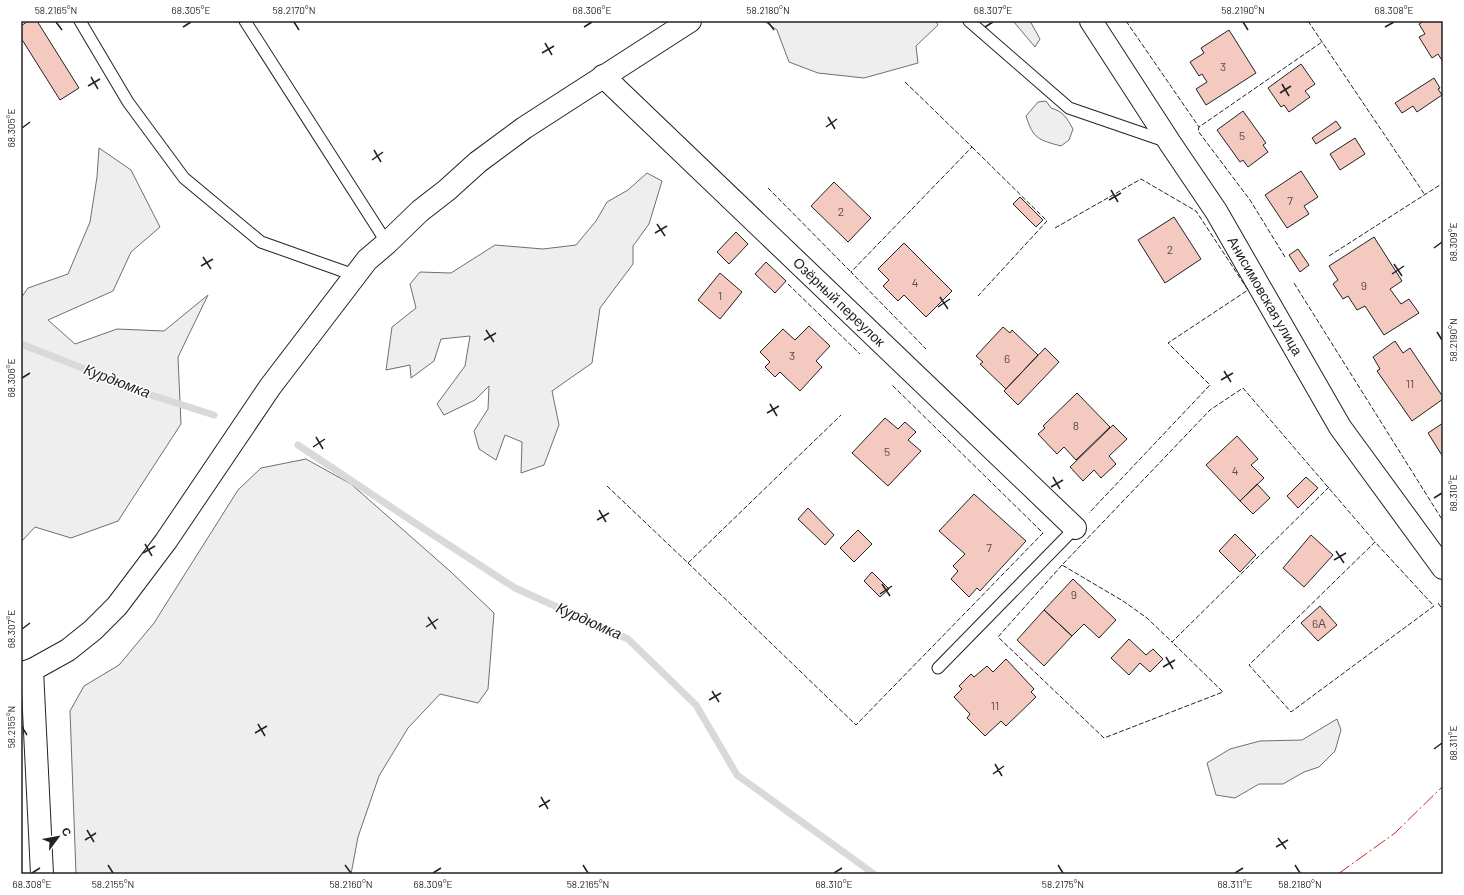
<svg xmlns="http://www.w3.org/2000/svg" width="1464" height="895" viewBox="0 0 1464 895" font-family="Barlow,sans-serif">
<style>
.green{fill:#eee;stroke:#6f6f6f}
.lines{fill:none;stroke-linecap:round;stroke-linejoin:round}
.stream{stroke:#d9d9d9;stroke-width:7}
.building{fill:#f3c9c0;stroke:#222}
.service-casing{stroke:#222;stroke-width:13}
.minor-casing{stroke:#222;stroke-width:24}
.secondary-casing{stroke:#222;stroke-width:24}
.service{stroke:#fff;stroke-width:11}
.minor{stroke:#fff;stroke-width:22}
.secondary{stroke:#fff;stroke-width:22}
.fence{stroke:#222;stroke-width:1;stroke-dasharray:5 2;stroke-linecap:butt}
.power{stroke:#c62828;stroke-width:1;stroke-dasharray:14 3 2 3;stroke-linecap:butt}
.ticks{fill:none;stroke:#222;stroke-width:1.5}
.labels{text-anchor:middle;stroke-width:3;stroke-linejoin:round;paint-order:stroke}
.number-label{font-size:12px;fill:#564c4a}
.street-label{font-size:14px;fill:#222;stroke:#fff}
.water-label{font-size:15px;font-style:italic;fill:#222;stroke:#fff}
.neatline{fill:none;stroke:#222;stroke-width:1.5}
.ticks-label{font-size:10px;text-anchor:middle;fill:#222}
</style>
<rect width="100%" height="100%" fill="#fff"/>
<path class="green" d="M764 21H936L938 25 916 46 918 63 864 78 818 73 789 62 777 30Z
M1013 21H1030L1040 39 1035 47Z
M1046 101 1051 108C1064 112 1066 117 1073 129L1069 140 1061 146C1039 140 1033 139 1026 116L1038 102Z
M99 148 131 170 160 227 131 252 113 291 48 320 75 344 117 329 164 331 208 295 178 357 181 424 118 521 71 538 35 527 21 542V298L28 288 68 274 90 222 97 177Z
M647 173 662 181 649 224 633 246V264L600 308 592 363 552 391 559 425 544 465 521 473 522 442 505 435 496 460 479 449 474 431 488 409 489 386 475 400 444 415 437 404 465 366 470 336 441 339 434 361 411 378 410 365 386 370 392 327 416 308 410 284 420 272 451 273 495 245 543 249 576 245 596 221 607 202 628 190Z
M306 459 351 484 451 572 494 613 488 689 478 703 440 694 408 728 379 776 358 837 351 874H76L70 711 84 686 119 665 154 623 238 490 261 468Z
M1337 719 1341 730 1335 751 1319 767 1304 772 1283 784H1259L1235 798 1216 795 1207 763 1230 749 1260 741 1302 740Z"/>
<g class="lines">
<path class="stream" d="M21 344 154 396 214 415
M298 445 415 523 515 588 628 639 696 705 737 775 874 874"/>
</g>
<path class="building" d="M28 21H37L79 88 60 100 21 38V26Z
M1424 21H1443V62L1438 54 1432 58 1419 37 1425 34 1419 24Z
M1229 30 1256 73 1206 105 1196 89 1207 82 1202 74 1199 76 1190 62 1204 53 1201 48Z
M1301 64 1315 84 1305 91 1310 97 1289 112 1284 105 1281 107 1268 88Z
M1434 78 1440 88 1438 89 1442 95 1417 112 1413 106 1402 113 1395 103Z
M1243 111 1266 143 1263 145 1268 152 1248 167 1243 160 1240 162 1217 130Z
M1336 121 1341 128 1316 144 1312 138Z
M1355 138 1365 154 1340 170 1330 154Z
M1301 171 1318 197 1304 206 1309 214 1287 228 1265 195Z
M834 182 871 218 848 242 811 206Z
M1020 197 1043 220 1036 227 1013 204Z
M1174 217 1201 259 1165 283 1138 240Z
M736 232 748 244 729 264 717 252Z
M1374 237 1402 281 1390 289 1401 304 1409 299 1419 313 1384 335 1365 306 1357 310 1348 296 1343 299 1333 284 1338 280 1329 266Z
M904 243 952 291 926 317 904 295 898 301 883 286 889 280 878 269Z
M1298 249 1309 265 1300 272 1289 255Z
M766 262 786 281 775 293 755 274Z
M720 273 742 292 720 319 698 300Z
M809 326 830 346 816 361 822 367 800 391 780 372 775 377 765 367 770 362 760 352 783 329 795 340Z
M1003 327 1010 333 1012 330 1038 355 1006 389 980 364 983 362 976 356Z
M1395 341 1403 353 1410 348 1443 397V399L1412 421 1377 371 1380 369 1373 357Z
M1045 348 1059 362 1018 405 1004 391Z
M1077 393 1110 427 1076 460 1064 447 1057 454 1038 434 1045 428 1043 426Z
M885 418 898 429 905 422 916 432 908 440 921 451 888 486 852 453Z
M1443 423V457L1428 433Z
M1113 425 1127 439 1109 456 1116 464 1101 478 1094 470 1083 481 1070 467Z
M1237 436 1258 459 1251 465 1264 478 1240 501 1206 465Z
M1306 477 1318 488 1298 508 1287 496Z
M1257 484 1270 498 1253 514 1240 501Z
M974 494 1026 541 980 591 977 588 969 597 951 579 958 571 953 566 965 554 939 531Z
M808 508 834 535 825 545 798 519Z
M858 530 872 544 854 562 840 548Z
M1235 534 1256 555 1240 572 1219 551Z
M1311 535 1333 555 1304 587 1283 568Z
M872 572 889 589 880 597 864 581Z
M1073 579 1116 620 1099 638 1084 624 1072 636 1044 610Z
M1320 606 1337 625 1318 641 1301 623Z
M1044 610 1072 636 1044 666 1017 640Z
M1129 639 1146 655 1153 649 1163 659 1150 672 1140 663 1129 675 1111 658Z
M1006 659 1034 689 1031 692 1036 697 1006 726 1001 721 985 736 967 718 970 714 954 697 962 689 959 686 971 674 974 677 987 666 993 672Z"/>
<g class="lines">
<g class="service-casing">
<path id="service" d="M80 21 128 102 184 178 261 242 354 275
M245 21 387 243
M969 21 1069 108 1168 142
M938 668 1075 528"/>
</g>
<g class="minor-casing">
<path id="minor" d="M1091 21 1170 143 1216 211 1340 427 1443 568
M603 76 1075 528
M32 670 42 874"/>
</g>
<g class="secondary-casing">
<path id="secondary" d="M21 673 32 670 68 650 93 630 117 606 166 541 270 387 367 260 387 243 420 211 447 190 478 162 524 128 690 21"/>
</g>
<use href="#service" class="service"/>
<use href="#minor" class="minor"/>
<use href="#secondary" class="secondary"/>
<path class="fence" d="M1126 21 1199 127
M1308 21 1425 195
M905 82 972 147 851 272 926 349
M972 147 1047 221 978 296
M768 188 851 272
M1055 228 1141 179 1196 211 1248 290 1168 343 1210 385 1089 513
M1329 256 1443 183
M1285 257 1250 200 1198 131 1199 127 1322 42
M1294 283 1443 521
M788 284 860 354
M607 486 688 563 841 415
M1329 487 1172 642 1147 618 1123 601 1062 565 1210 410 1243 388 1375 542 1249 665 1291 712 1434 606 1375 542
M688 563 856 725 1043 533 892 385
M1062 565 998 637 1104 738 1223 692 1172 642
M1438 603 1443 610"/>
<path class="power" d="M1338 874 1395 833 1443 786"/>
</g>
<path class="ticks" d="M56 22 62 30M294 22 299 30M768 22 774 30M1243 22 1248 30M183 27 191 22M584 27 592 22M985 27 993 22M1385 27 1394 22M545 43 552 55M542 53 554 46M91 77 98 89M1282 84 1289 96M88 86 100 79M1280 93 1291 86M828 117 835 129M826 127 837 119M22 128 30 122M374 150 381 162M372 160 383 152M1111 190 1118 202M1109 200 1121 193M657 224 665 236M655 233 667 226M1434 248 1442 242M203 257 211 269M1394 264 1402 276M201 266 213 259M1392 274 1404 266M940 297 948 309M938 307 950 299M486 330 494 342M1437 332 1442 340M484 340 496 333M1224 371 1231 382M22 378 30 373M1221 380 1233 373M770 404 777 416M767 413 779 406M316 437 323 449M313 447 325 439M1053 477 1060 489M1051 487 1063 480M1434 498 1442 493M599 510 606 522M597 520 609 513M145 544 152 556M1336 551 1344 563M143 553 155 546M1334 560 1346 553M882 584 890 596M880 594 892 586M428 617 436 629M426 627 438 619M22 629 30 623M1166 657 1173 669M1163 667 1175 660M712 691 719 702M709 700 721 693M258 724 265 736M22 727 27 735M255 733 267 726M1434 749 1442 743M995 764 1002 776M993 774 1004 766M541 797 548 809M539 807 550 800M87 830 94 842M1278 838 1286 849M85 840 96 833M1276 847 1288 840M108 865 113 873M345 865 351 873M583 865 588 873M1058 865 1063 873M1295 865 1300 873M32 873 40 868M433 873 441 868M834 873 842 868M1235 873 1243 868"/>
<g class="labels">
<g class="number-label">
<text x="1223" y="71">3</text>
<text x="1242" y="140">5</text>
<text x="1290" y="205">7</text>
<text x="841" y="216">2</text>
<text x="1170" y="254">2</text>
<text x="915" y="287">4</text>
<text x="1364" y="290">9</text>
<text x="720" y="300">1</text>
<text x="792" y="360">3</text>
<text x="1007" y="363">6</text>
<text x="1410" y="388">11</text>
<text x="1076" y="430">8</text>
<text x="887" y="456">5</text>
<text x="1235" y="475">4</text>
<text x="989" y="552">7</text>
<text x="1074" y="599">9</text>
<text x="1319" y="628">6А</text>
<text x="995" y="710">11</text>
</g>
<g class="street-label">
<text transform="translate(1265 296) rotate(60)" y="5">Анисимовская улица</text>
<text transform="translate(839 302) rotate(44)" y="5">Озёрный переулок</text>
</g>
<g class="water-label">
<text transform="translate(117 381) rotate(21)" y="5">Курдюмка</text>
<text transform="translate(589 621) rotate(24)" y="5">Курдюмка</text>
</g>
</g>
<rect width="1464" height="895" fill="none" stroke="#ffffff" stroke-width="44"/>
<g transform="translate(58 837) rotate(58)" stroke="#ffffff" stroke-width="3" paint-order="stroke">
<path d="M0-3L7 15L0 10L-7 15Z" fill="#222222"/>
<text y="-6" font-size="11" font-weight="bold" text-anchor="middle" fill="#222222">С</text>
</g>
<rect x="22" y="22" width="1420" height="851" class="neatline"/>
<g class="ticks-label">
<text x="56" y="14">58.2165°N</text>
<text x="191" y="14">68.305°E</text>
<text x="294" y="14">58.2170°N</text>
<text x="592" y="14">68.306°E</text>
<text x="768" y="14">58.2180°N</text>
<text x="993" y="14">68.307°E</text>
<text x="1243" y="14">58.2190°N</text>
<text x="1394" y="14">68.308°E</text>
<text transform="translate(11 128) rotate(-90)" y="4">68.305°E</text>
<text transform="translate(1453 242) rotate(-90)" y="4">68.309°E</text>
<text transform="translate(1453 340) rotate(-90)" y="4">58.2190°N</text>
<text transform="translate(11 378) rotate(-90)" y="4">68.306°E</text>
<text transform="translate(1453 493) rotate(-90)" y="4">68.310°E</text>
<text transform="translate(11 629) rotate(-90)" y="4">68.307°E</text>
<text transform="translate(11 727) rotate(-90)" y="4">58.2155°N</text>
<text transform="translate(1453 743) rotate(-90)" y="4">68.311°E</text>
<text x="32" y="888">68.308°E</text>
<text x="113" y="888">58.2155°N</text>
<text x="351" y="888">58.2160°N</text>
<text x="433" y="888">68.309°E</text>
<text x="588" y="888">58.2165°N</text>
<text x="834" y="888">68.310°E</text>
<text x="1063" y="888">58.2175°N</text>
<text x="1235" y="888">68.311°E</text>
<text x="1300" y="888">58.2180°N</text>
</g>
</svg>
